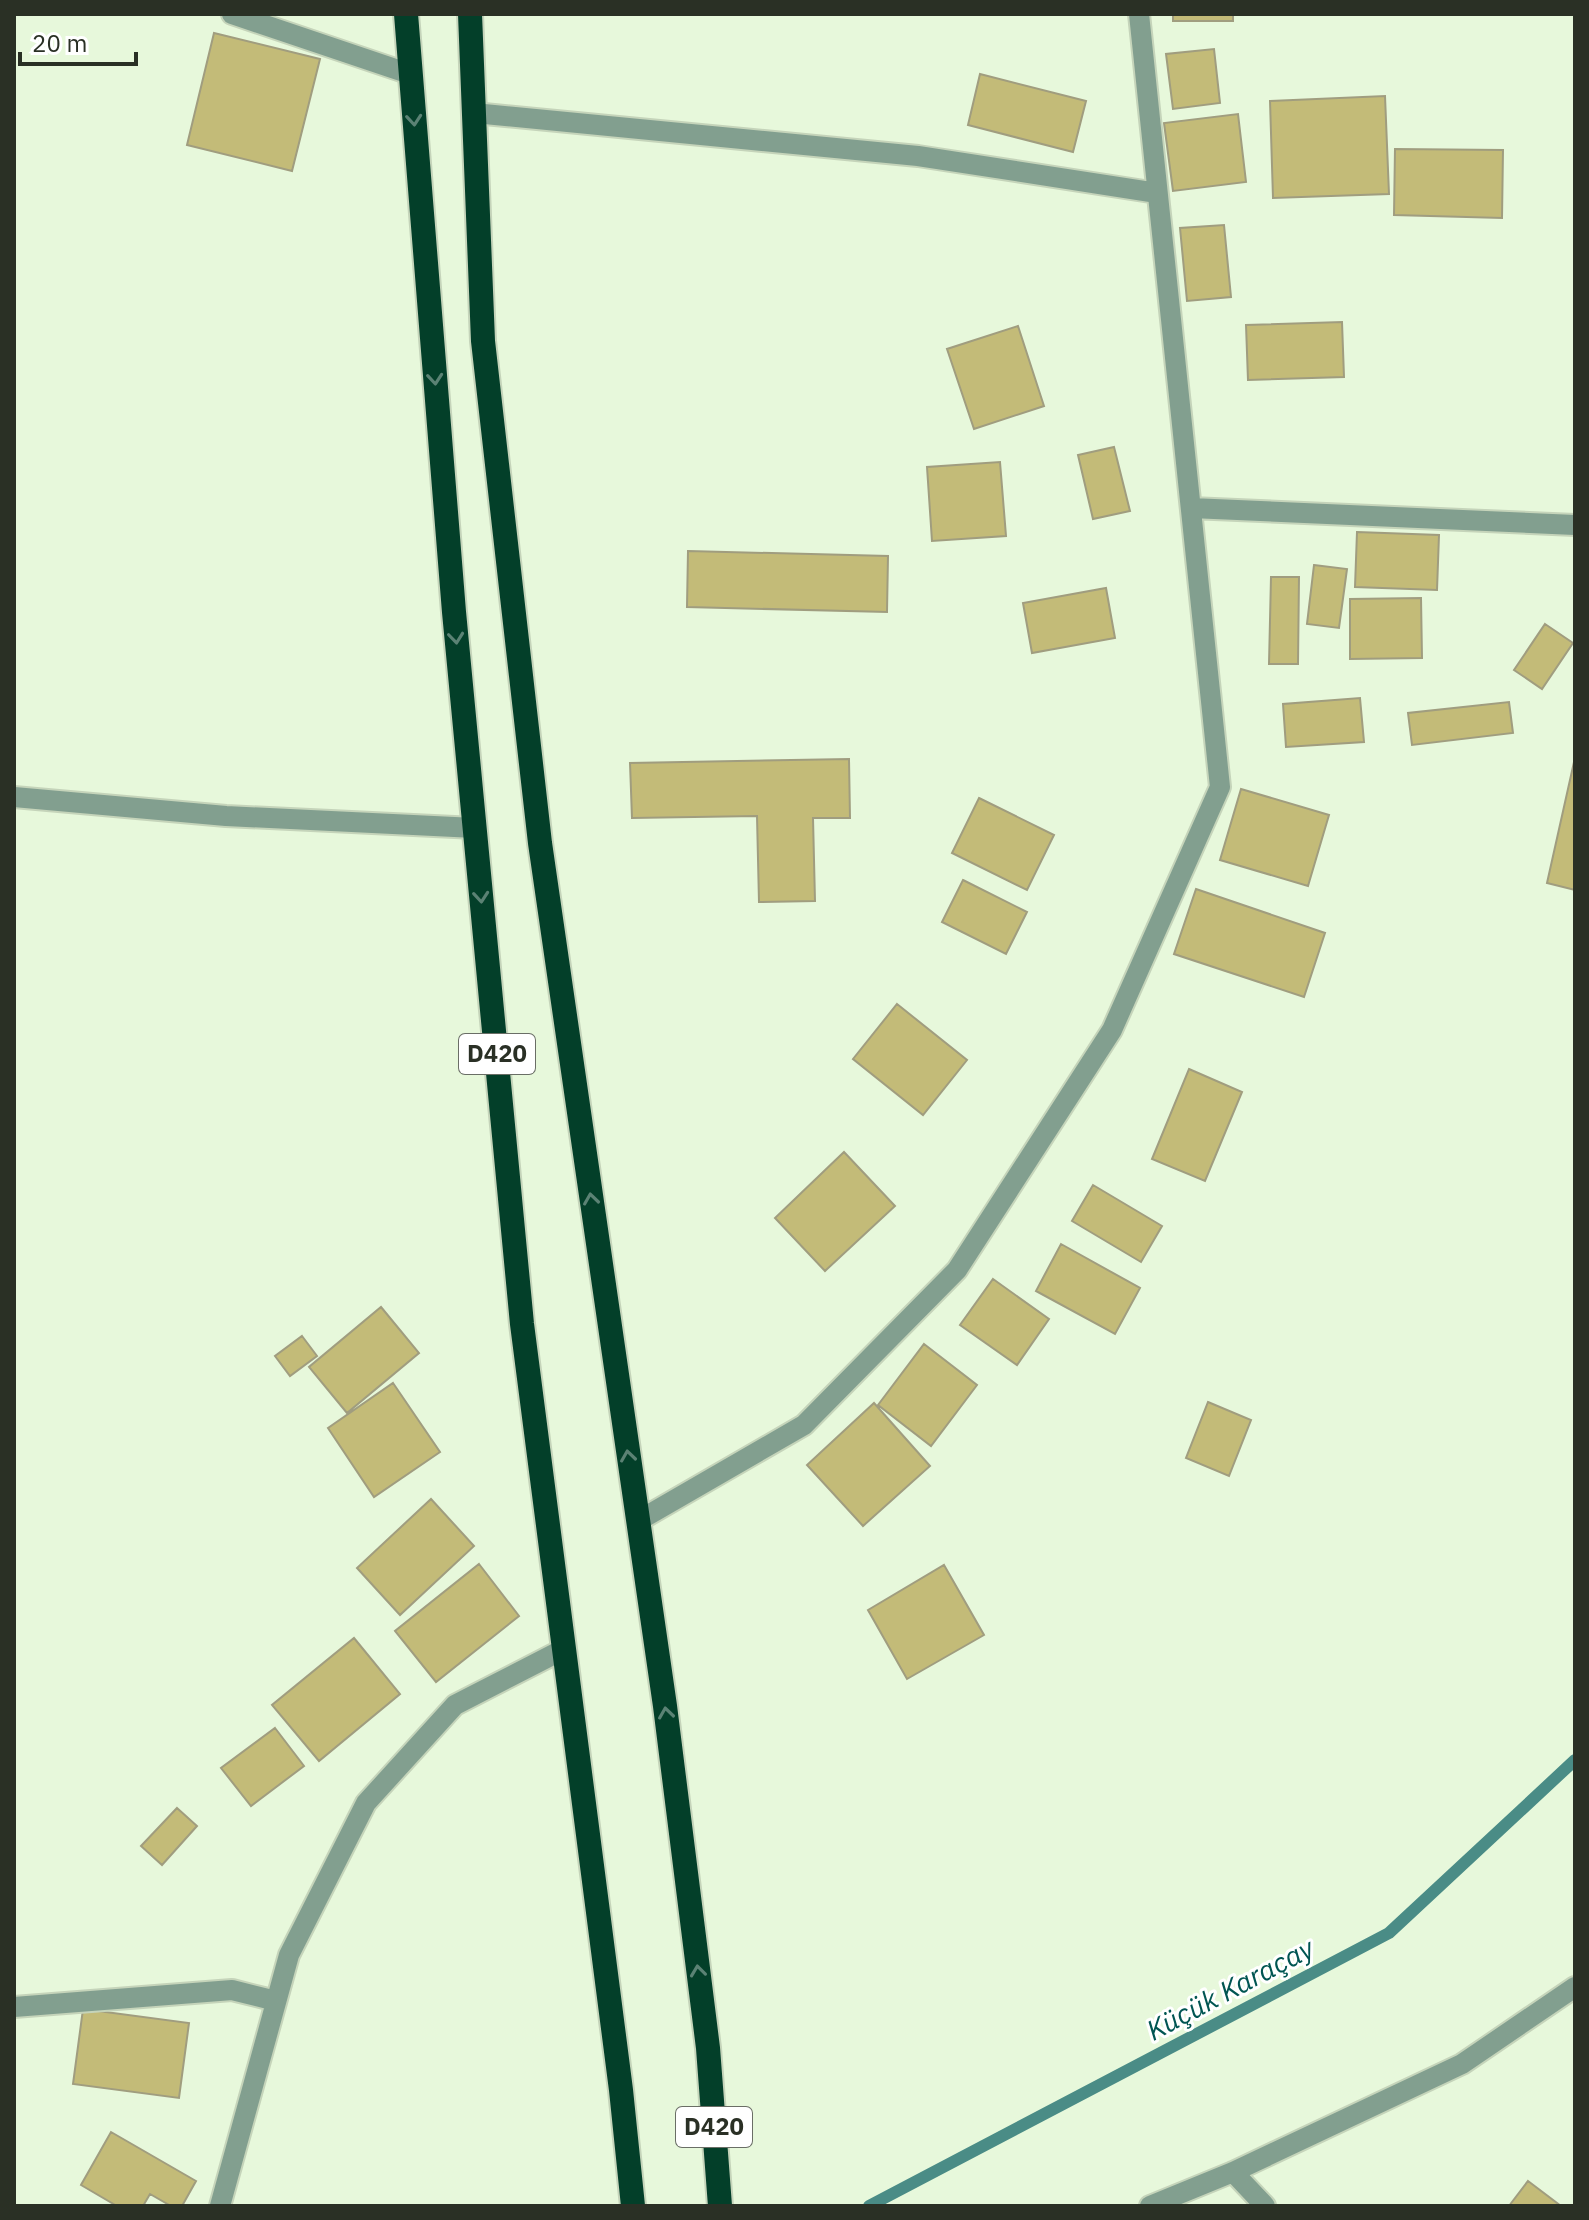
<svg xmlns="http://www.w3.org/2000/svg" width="1589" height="2220" viewBox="0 0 1589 2220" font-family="'IBM Plex Sans',sans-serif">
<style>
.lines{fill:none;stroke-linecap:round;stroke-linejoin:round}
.stream{stroke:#4a8c86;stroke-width:12}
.building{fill:#c3bb78;stroke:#a09d7f;stroke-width:2}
.minor-casing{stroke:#c5d4ba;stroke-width:24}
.highway-casing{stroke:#c5d4ba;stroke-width:28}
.minor{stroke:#829f8f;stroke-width:20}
.highway{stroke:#033f29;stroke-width:24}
.oneway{stroke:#5b8274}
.labels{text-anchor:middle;stroke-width:6;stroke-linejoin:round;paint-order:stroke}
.shield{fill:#fff;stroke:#6a6e66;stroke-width:2}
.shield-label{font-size:24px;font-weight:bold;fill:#2a3025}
.water-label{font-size:28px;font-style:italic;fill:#005552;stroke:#fff}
</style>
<rect width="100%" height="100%" fill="#e7f8db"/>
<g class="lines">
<path class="stream" d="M869 2206 1389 1933 1575 1760"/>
</g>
<path class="building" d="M1173 14H1233V21H1173Z
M214 33 320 59 292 171 187 145Z
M1214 49 1220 103 1173 109 1166 54Z
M980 74 1086 101 1073 152 968 125Z
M1385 96 1389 194 1273 198 1270 101Z
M1238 114 1246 182 1173 191 1164 123Z
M1395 149 1503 150 1502 218 1394 215Z
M1224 225 1231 297 1187 301 1180 228Z
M1342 322 1344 377 1248 380 1246 325Z
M1018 326 1044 406 974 429 947 349Z
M1114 447 1130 511 1093 519 1078 455Z
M1000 462 1006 536 932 541 927 467Z
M1357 532 1439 535 1437 590 1355 587Z
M688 551 888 556 887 612 687 607Z
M1314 565 1347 569 1339 628 1307 624Z
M1271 577H1299L1298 664H1269Z
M1106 588 1115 638 1032 653 1023 603Z
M1421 598 1422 658 1350 659V599Z
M1545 624 1573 643 1542 689 1514 670Z
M1360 698 1364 742 1286 747 1283 704Z
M1509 702 1513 733 1412 745 1408 713Z
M849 759 850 818H813L815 901 759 902 757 816 632 818 630 763Z
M1574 762 1575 763V890L1547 883Z
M1241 789 1329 815 1308 886 1220 860Z
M979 798 1054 835 1027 890 952 853Z
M963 880 1027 912 1006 954 942 922Z
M1196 889 1325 933 1304 997 1174 954Z
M897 1004 967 1060 923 1115 853 1059Z
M1189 1069 1242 1092 1205 1181 1152 1159Z
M844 1152 895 1206 825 1271 775 1218Z
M1093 1185 1162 1226 1141 1262 1072 1221Z
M1061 1244 1140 1288 1115 1334 1036 1291Z
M993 1279 1049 1319 1017 1365 960 1325Z
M381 1307 419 1353 347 1413 309 1367Z
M302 1336 317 1356 290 1376 275 1356Z
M924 1344 977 1385 931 1446 878 1405Z
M393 1383 440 1452 374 1497 328 1428Z
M1208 1402 1251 1420 1229 1476 1186 1458Z
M874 1403 930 1466 863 1526 807 1465Z
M431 1499 474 1546 400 1615 357 1568Z
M479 1564 519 1616 436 1682 395 1631Z
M944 1565 984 1635 907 1679 868 1610Z
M354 1638 400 1694 319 1761 272 1705Z
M275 1728 304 1766 251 1806 221 1768Z
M177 1808 197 1826 162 1865 141 1846Z
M83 2009 189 2023 179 2098 73 2084Z
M111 2132 196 2181 182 2206H171L150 2194 143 2206H117L81 2185Z
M1528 2181 1561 2206H1509Z"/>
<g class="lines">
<g class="minor-casing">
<path id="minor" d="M232 14 410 74
M474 113 918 156 1157 193
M1191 508 1575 525
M14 797 226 816 475 828
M638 1521 804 1425 957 1270 1112 1030 1220 787 1139 14
M14 2007 232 1990 276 2001
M1233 2172 1265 2206
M220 2206 289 1955 366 1803 455 1705 564 1649
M1150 2206 1233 2172 1462 2064 1575 1987"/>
</g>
<g class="highway-casing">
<path id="highway" d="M406 14 454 612 522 1324 621 2090 633 2206
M470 14 483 341 540 843 665 1706 708 2048 720 2206"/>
</g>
<use href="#minor" class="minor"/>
<use href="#highway" class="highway"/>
</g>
<defs><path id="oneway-chevron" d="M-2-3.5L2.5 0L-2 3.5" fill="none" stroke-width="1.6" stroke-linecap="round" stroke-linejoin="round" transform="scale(2)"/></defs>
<g class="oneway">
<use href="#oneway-chevron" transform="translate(414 120) rotate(85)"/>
<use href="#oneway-chevron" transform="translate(435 379) rotate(85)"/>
<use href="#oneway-chevron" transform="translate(456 638) rotate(84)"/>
<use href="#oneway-chevron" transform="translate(481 897) rotate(85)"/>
<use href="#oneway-chevron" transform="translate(591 1199) rotate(-98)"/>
<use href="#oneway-chevron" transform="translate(628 1456) rotate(-98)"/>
<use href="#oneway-chevron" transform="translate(666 1713) rotate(-98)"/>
<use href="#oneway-chevron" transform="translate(698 1971) rotate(-97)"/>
</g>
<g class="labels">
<g class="shield">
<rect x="459" y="1034" width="76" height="40" rx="6"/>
<rect x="676" y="2107" width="76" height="40" rx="6"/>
</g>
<g class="shield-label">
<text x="497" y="1062">D420</text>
<text x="714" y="2135">D420</text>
</g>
<g class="water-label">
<text transform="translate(1230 1989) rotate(-28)" y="10">Küçük Karaçay</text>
</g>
</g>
<rect width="1589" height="2220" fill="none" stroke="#2a3025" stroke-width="32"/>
<path d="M20 52v12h116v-12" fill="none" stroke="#2a3025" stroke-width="4"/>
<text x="32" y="52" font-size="24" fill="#2a3025" stroke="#ffffff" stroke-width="6" paint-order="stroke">20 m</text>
</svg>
